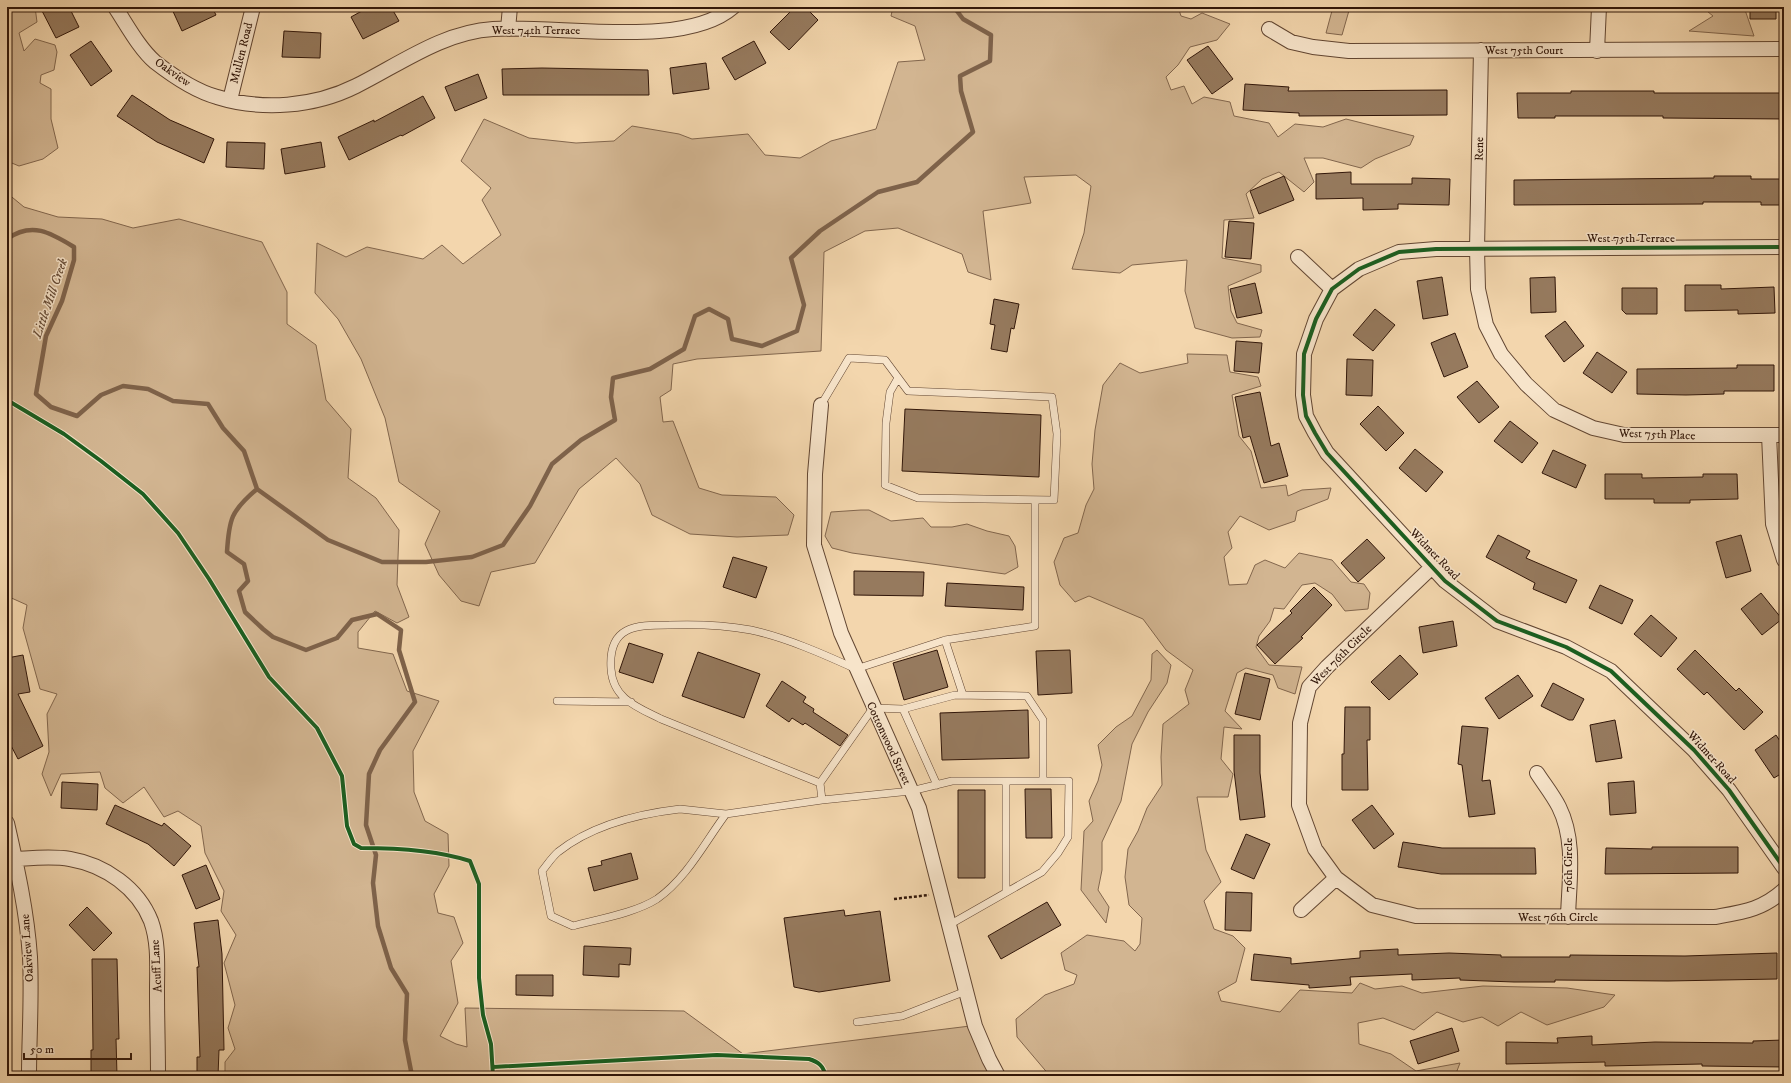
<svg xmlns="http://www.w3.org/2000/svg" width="1791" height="1083" viewBox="0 0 1791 1083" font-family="'IM FELL DW Pica',serif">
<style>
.green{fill:#d2b591;stroke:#82664d}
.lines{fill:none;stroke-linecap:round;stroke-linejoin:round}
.stream{stroke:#7e624a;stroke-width:4.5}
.building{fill:#967a5e;stroke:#311609}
.service-casing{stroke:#624632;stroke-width:8}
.minor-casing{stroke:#624632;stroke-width:16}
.path{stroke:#311609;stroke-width:2.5;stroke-dasharray:3 2;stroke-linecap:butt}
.service{stroke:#f7e4ca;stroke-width:7}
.minor{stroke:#f7e4ca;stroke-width:14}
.cycleway-casing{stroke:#f7e4ca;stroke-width:6}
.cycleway{stroke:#1b5e20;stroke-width:4}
.labels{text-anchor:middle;stroke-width:3;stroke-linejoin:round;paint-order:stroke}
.street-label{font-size:12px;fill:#311609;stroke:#f7e4ca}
.water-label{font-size:13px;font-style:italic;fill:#644934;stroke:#f7e4ca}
</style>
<rect width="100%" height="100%" fill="#f3d6ad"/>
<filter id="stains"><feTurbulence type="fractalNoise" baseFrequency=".005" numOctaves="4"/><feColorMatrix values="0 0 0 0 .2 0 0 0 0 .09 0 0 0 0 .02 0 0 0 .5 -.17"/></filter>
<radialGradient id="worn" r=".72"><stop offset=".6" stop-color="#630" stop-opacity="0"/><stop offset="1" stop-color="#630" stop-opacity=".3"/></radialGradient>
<path class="green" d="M13 7H35L37 22 19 33 24 51 35 39 55 45 57 52 54 70 41 75 40 83 51 89V119L58 148 43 159 19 166 7 161V24H9Z
M893 7H1178L1181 16 1191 19 1202 13 1230 24 1217 40 1190 47 1178 65 1166 77 1171 90 1184 86 1192 104 1204 97 1230 102 1234 116 1269 123 1278 137 1295 124 1323 127 1346 119 1414 136 1410 145 1375 159 1361 168 1323 158H1304L1314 182 1304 192 1279 172 1262 179 1246 194 1254 218 1224 220 1222 258 1261 265V272L1228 286 1231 311 1237 323 1262 330 1260 337 1232 338 1195 328 1185 291 1187 260 1132 265 1120 273 1072 269 1084 233 1091 186 1076 175 1024 177 1031 203 983 211 991 280 968 272 962 254 898 228 865 231 824 252 821 351 697 359 673 364 671 390 660 397 663 422 673 421 699 488 722 495 776 497 794 515 788 535 737 537 690 534 652 515 640 484 616 458 579 489 535 563 491 572 479 606 461 601 439 575 425 544 440 511 399 482 385 418 361 359 338 319 315 293 317 243 346 257 367 247 423 259 442 245 463 264 501 235 482 200 491 188 461 161 484 119 529 138 576 143 614 141 632 126 679 134 692 139 748 134 765 155 800 158 831 141 876 129 898 62 925 60 915 26 891 16Z
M1333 7H1350L1342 35 1326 33Z
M1702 7H1744L1754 36 1689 31 1713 16Z
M7 193 24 207 58 217 102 219 133 228 179 219 262 242 287 292V324L316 345 326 400 351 429 348 478 376 498 399 530 397 585 409 617 397 623 375 611 358 632V648L393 654 407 691 439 701 413 751 414 792 425 821 448 834 449 866 434 894 438 913 454 917 463 943 451 961 458 1003 440 1036 456 1044 467 1047 465 1008 684 1011 743 1054 970 1026 993 1076H225V1062L235 1049 228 1028 235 1005 224 963 236 935 221 911 224 891 205 853 201 826 178 811 164 817 144 787 123 803 105 788 100 772 61 774 51 796 42 774 49 752 47 714 57 694 40 689 23 628 27 605 7 596Z
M1187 354 1227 355 1230 372 1258 377 1261 386 1232 395 1239 436 1251 451 1261 488 1286 485 1288 496 1302 490 1331 488 1328 499 1297 511 1295 521 1269 530 1240 516 1228 532 1232 548 1224 557 1229 585 1247 584 1255 565 1265 560 1285 568 1299 553 1332 560 1351 582 1364 584 1370 593 1368 609 1345 611 1332 594 1315 583 1302 585 1284 609 1274 608 1270 621 1259 636 1256 647 1269 665 1302 667 1295 694 1278 688 1273 675 1246 668 1237 673 1225 711 1242 729 1224 727 1221 759 1233 774 1228 797H1197L1206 850 1221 882 1204 901 1214 929 1233 936 1245 948 1236 982 1218 992 1221 1001 1280 1012 1300 990 1352 993 1360 983 1375 989 1402 986 1422 993 1483 986 1567 988 1615 995 1604 1007 1547 1025 1521 1012 1498 1026 1482 1017 1463 1022 1437 1012 1414 1030 1383 1018 1358 1023 1359 1044 1391 1054 1416 1071 1460 1063 1455 1076H1050L1017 1037 1016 1019 1045 995 1074 984 1077 975 1065 970 1061 953 1087 935 1124 941 1135 951 1140 944 1142 918 1129 905 1125 877 1128 849 1138 831 1147 808 1162 785 1161 757 1163 724 1189 704 1185 690 1193 670 1166 650 1143 619 1089 596 1075 602 1060 585 1054 562 1064 538 1078 533 1086 505 1094 489 1092 464 1095 430 1103 385 1120 363 1140 373 1188 363Z
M861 510H869L891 521 923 518 931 527H952L967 524 987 531 1009 536 1015 546 1018 567 1005 574 852 553 832 548 825 536 831 512Z
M1157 650 1171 665 1167 683 1148 712 1132 744 1121 801 1102 842V870L1098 890 1109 907 1106 923 1081 890 1084 831 1093 821 1089 801 1098 781 1102 765 1098 745 1116 727 1132 716 1151 680 1152 654Z"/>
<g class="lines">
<path class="stream" d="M7 239C32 221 51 233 74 247V260L62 301 46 336 36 394 51 407 77 416 101 395 123 386 148 389 173 401 208 404 223 428 244 451 257 489C231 511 229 519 227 552L244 564 248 581 239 591 245 612 263 629 273 637 306 650 337 638 352 620 377 614 401 630 399 650 415 702 380 750 369 774 366 825 376 855 373 883 378 926 391 968 407 994 405 1040 412 1076
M257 489 328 540 382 562H426L472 557 503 545 530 506 552 464 581 440 615 420 611 397 613 378 650 369 684 349 695 316 709 309 728 319 732 339 762 346 797 331 804 305 791 258 820 231 878 192 917 182 973 132 961 91 960 76 990 61 991 35 963 19 954 7"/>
</g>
<path class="building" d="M40 7H69L79 27 56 38Z
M171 7H212L216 15 182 31Z
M369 7H391L399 21 363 39 351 17Z
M795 7H805L818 20 789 50 770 32Z
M1750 7H1776V19H1750Z
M284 31 321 33 320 58 282 57Z
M91 41 112 71 91 86 70 55Z
M754 41 766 63 735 80 722 58Z
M1208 46 1233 79 1212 94 1187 60Z
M706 63 709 89 673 94 670 68Z
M542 68 648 70 649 95H503L502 69Z
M478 74 487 98 455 111 445 87Z
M1245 84 1289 87 1288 91 1447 90V115L1299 116V113L1243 110Z
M1571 91H1654V93H1784V119L1663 118V116H1555V118H1518L1517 93H1571Z
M132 95 170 120 214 139 204 163 157 142 117 116Z
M423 96 435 118 402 136 401 135 349 160 338 137 374 120V122Z
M227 142 265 143 264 169 226 167Z
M321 142 325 167 285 174 281 149Z
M1351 172V184H1412V178L1450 179 1449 205 1398 204V209L1363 210V198L1316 199V174Z
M1284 176 1294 200 1259 214 1250 191Z
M1714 176H1751V179H1784V205H1761V202H1703V204L1514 205V180L1714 178Z
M1229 221 1254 223 1251 259 1225 257Z
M1442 277 1448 315 1423 319 1417 281Z
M1555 277 1556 312 1531 313 1530 278Z
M1255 283 1262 313 1237 318 1230 289Z
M1685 285H1721V289L1774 287 1775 313 1738 314V310L1685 311Z
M1622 288H1657V314H1626L1622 310Z
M994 299 1019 304 1014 329 1011 328 1007 352 991 349 995 325 990 324Z
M1375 309 1395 325 1373 351 1353 335Z
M1565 321 1584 346 1564 362 1545 336Z
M1455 333 1468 367 1444 377 1431 343Z
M1236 341 1262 343 1259 373 1234 371Z
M1597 352 1627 372 1612 393 1583 373Z
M1347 359 1373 360 1372 396 1346 395Z
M1737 365H1774V391H1724V394L1686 395 1637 394V369L1737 368Z
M1477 381 1499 407 1479 423 1457 397Z
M1260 392 1271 446 1279 443 1288 476 1264 483 1250 436 1243 438 1235 397Z
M1378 406 1404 433 1386 451 1360 424Z
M905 409 1041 415 1039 477 902 471Z
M1510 421 1538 443 1522 463 1494 441Z
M1415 449 1443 472 1426 492 1399 468Z
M1553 450 1586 465 1576 488 1542 473Z
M1605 474H1642V478L1703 477V474H1737L1738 499 1690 500V503H1654V499H1605Z
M1498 535 1530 551 1526 558 1577 580 1566 603 1533 589 1535 583 1486 557Z
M1741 535 1751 571 1726 578 1716 542Z
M1367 539 1385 558 1358 582 1341 563Z
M733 557 767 567 756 598 723 587Z
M854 571 924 572 923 596 854 595Z
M947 583 1024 587 1023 610 945 606Z
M1600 585 1633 600 1622 624 1589 608Z
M1314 587 1332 605 1301 637 1303 638 1275 664 1257 645 1292 613 1290 611Z
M1761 593 1782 619 1762 635 1741 609Z
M1651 615 1677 638 1661 657 1634 634Z
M1453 621 1457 646 1423 653 1419 627Z
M629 643 663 654 653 683 619 672Z
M937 650 948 687 904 700 893 663Z
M1070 650 1072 693 1038 695 1036 651Z
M1695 650 1736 691 1739 688 1763 712 1744 730 1707 692 1704 695 1677 669Z
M698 652 760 674 744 718 682 696Z
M23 655 30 692 18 694 43 746 18 759 7 738V658Z
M1400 655 1418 674 1389 700 1371 682Z
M1245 673 1270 679 1260 720 1235 714Z
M1518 675 1533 696 1499 719 1485 698Z
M782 681 806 697 803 702 814 709 813 712 848 735 840 746 805 723 803 725 792 718 789 722 766 706Z
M1553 683 1584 699 1573 720H1569L1541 706Z
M1345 707H1370V740H1367L1368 790H1342V754H1344Z
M1028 710 1029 758 942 760 940 713Z
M1615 720 1622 758 1596 762 1590 725Z
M1462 726 1488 728 1482 781 1490 780 1495 814 1469 817 1462 765 1458 764Z
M1234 735H1260V773L1265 817 1240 820 1234 771Z
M1776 735 1784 747V772L1774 778 1755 750Z
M1634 781 1636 813 1610 815 1608 783Z
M62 782 98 784 97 810 61 808Z
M1025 789H1051L1052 838H1026Z
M958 790H985V878H958Z
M115 805 162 826 164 823 191 846 174 866 148 844 106 824Z
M1372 805 1394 834 1374 849 1352 820Z
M1246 834 1270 844 1254 879 1231 869Z
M1403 842 1442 848H1535L1536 874H1441L1398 867Z
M1652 847H1738V873L1605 874 1606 848 1652 849Z
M631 853 638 879 594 891 588 868 602 865 601 861Z
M206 865 220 899 196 909 182 875Z
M1226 892 1252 893 1251 931 1225 930Z
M1047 902 1061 925 1001 959 988 936Z
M87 907 112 933 94 951 69 925Z
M844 910 845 916 880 911 890 981 819 992 794 987 784 918Z
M218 920 222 954 224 1050H219L218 1076H197V1057H200L197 967H199L194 923Z
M584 946 631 948 630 965 619 964V977L583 975Z
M1398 949V955L1449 953 1501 955V957H1570V955L1685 956 1777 953V979L1668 981 1555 980V982H1514L1460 980V978L1412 980V974L1350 977 1351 985 1309 988V985L1251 980 1254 954 1291 958V964L1360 958V951Z
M92 959H117L119 1039H116L117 1076H91V1050H93Z
M516 975H553V996L516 995Z
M1452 1028 1459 1051 1418 1064 1410 1041Z
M1592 1036V1045L1655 1042 1753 1043V1041L1784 1040V1067L1702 1066V1064L1605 1066V1062L1506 1064V1042L1558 1043 1557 1038Z"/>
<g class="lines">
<g class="service-casing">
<path id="service" d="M821 405 849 358 885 360 908 391 1052 397 1057 434 1054 500 918 498 885 485 886 423 890 392 898 378
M945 640 1035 626V500
M557 701 631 702
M903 709 955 695 1027 696 1043 720V781
M1006 781V892
M820 783 873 708 903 709 937 785
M822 800 820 783 661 719C637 707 613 699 611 669 608 626 635 625 669 625 696 624 724 625 751 630 787 638 823 654 856 669L945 640 963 695
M680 809 726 814C705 842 687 878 657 899 635 913 599 919 573 926L551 916 542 871C547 865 552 857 558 852 592 825 637 814 680 809Z
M726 814 822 800 911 791 952 781H1069L1068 837 1058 853 1042 872 949 925
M857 1022 902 1016 966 991"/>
</g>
<g class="minor-casing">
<path id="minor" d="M115 7C127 25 139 48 155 62 173 76 195 91 217 97 262 111 314 107 356 86 400 64 443 32 493 29 557 24 684 50 733 7
M508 29 510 7
M1269 29 1291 42 1313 47 1349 51 1784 49
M1481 50 1477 249 1478 289 1486 325 1501 354 1526 384 1554 410 1593 428 1624 435H1784
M1597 51 1599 7
M230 100 253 7
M1784 247 1436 249 1399 252 1359 269 1332 289 1316 319 1304 354 1303 395 1306 416 1315 433 1327 453 1445 581 1497 621 1566 647 1611 671 1694 750 1729 790 1784 868
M1298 257 1332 289
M821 405 815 474 814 545 841 633 919 808 975 1026 989 1059 998 1076
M1769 435 1773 524 1784 560
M1432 567 1327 667 1309 687 1300 723 1299 805 1315 849 1336 878 1372 905 1416 916 1715 917C1743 912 1762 910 1784 890
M1537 773C1544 784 1553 795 1559 807 1576 841 1569 881 1568 917
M7 823C17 867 27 912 30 957 32 997 29 1037 29 1076
M16 859C34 858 52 856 70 859 105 865 138 888 151 921 159 943 157 968 157 991 157 1019 158 1048 158 1076
M1301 910 1336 878"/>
</g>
<path class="path" d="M894 899 929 895"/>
<use href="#service" class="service"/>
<use href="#minor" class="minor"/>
<g class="cycleway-casing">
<path id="cycleway" d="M1784 247 1436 249 1399 252 1359 269 1332 289 1316 319 1304 354 1303 395 1306 416 1315 433 1327 453 1445 581 1497 621 1566 647 1611 671 1694 750 1729 790 1784 868
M7 400 64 434 101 461 143 494 178 533 209 579 269 677 317 728 342 776 347 826 354 844 361 848C397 848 436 850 470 861L479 884V978L483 1015 491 1044 493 1076
M493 1067 717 1055 809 1059C819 1062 823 1066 826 1076"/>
</g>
<use href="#cycleway" class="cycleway"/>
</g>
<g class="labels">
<g class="street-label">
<text x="536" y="34">West 74th Terrace</text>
<text x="1524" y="54">West 75th Court</text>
<text transform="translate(241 53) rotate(-76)" y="4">Mullen Road</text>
<text transform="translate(173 72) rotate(35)" y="4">Oakview</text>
<text transform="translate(1479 149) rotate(-89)" y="4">Rene</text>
<text x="1631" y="242">West 75th Terrace</text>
<text transform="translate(1657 434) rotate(2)" y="4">West 75th Place</text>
<text transform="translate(1435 554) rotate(46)" y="4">Widmer Road</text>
<text transform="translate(1341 655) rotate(-45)" y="4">West 76th Circle</text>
<text transform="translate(889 743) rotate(65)" y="4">Cottonwood Street</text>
<text transform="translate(1712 757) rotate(48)" y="4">Widmer Road</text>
<text transform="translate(1568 865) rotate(-90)" y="4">76th Circle</text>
<text x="1558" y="921">West 76th Circle</text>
<text transform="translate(27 948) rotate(-94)" y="4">Oakview Lane</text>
<text transform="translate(156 966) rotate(-93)" y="4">Acuff Lane</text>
</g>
<g class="water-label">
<text transform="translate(49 298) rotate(-71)" y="5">Little Mill Creek</text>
</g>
</g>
<rect width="1791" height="1083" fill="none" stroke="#f3d6ad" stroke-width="24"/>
<rect x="8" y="8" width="1775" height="1067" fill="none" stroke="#311609" stroke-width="2"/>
<rect x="12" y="12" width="1767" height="1059" fill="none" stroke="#311609"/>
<path d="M24 1053v6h107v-6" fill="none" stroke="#311609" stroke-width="2"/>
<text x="30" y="1053" font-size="12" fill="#311609" stroke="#f7e4ca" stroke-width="3" paint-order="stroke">50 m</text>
<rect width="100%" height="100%" filter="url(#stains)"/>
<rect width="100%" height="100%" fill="url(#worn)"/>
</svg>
